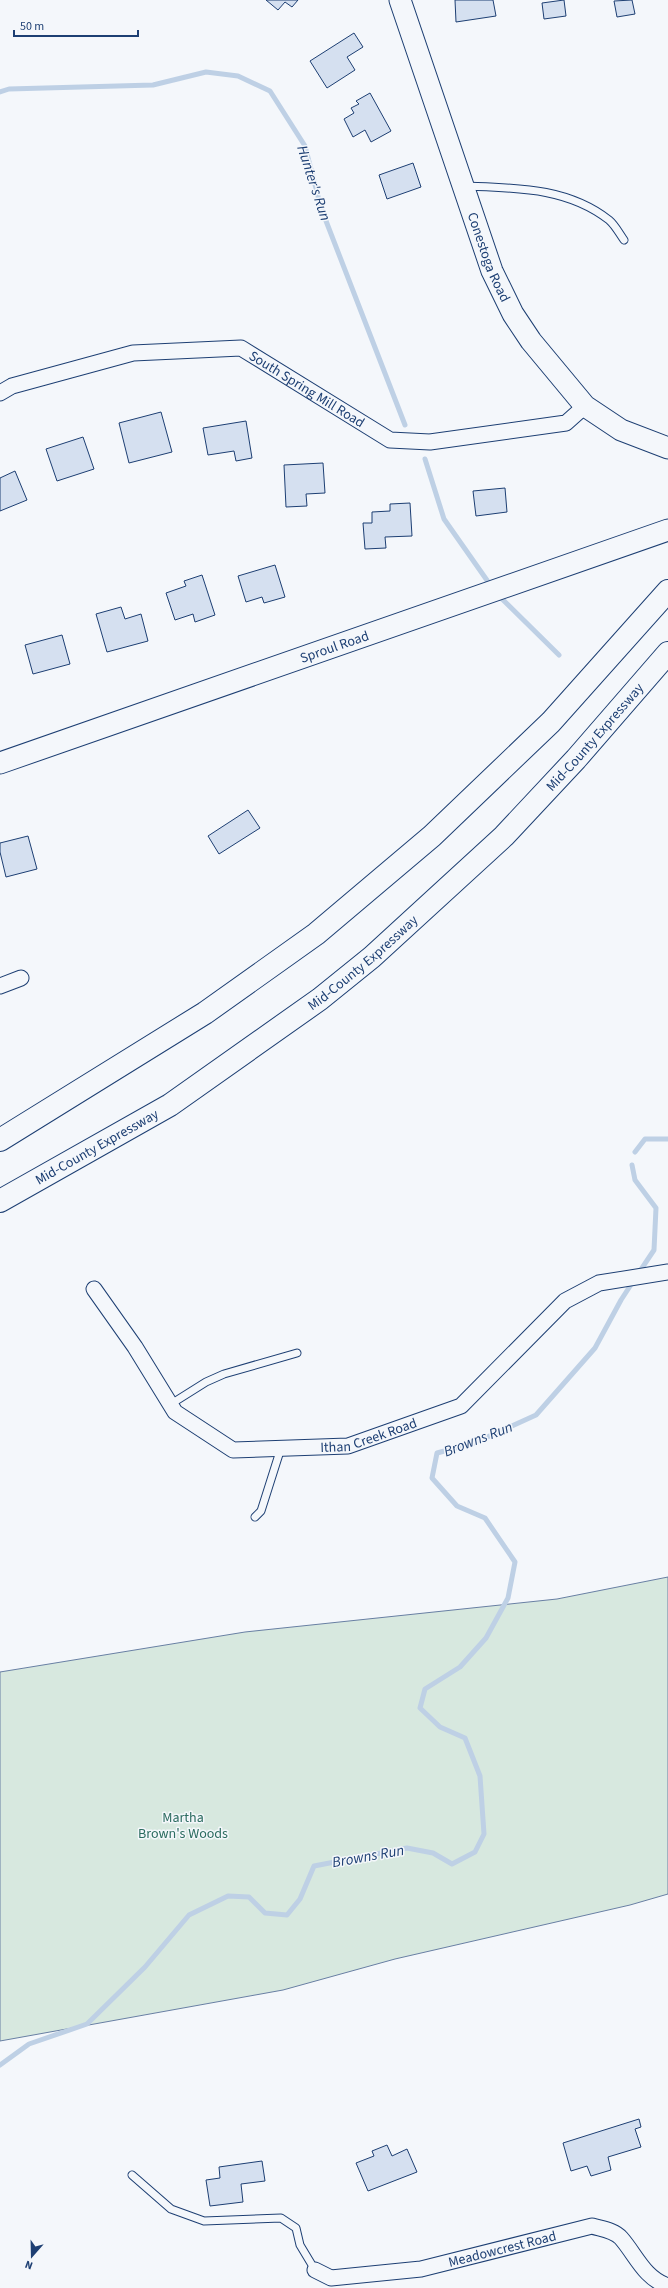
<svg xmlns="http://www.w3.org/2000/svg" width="668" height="2288" viewBox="0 0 668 2288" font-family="'Source Sans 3',sans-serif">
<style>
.green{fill:#d7e8df;stroke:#687fa3}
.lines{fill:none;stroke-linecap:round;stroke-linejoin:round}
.stream{stroke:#bed0e5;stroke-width:5}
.building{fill:#d5e0f0;stroke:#1d3f73}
.lane-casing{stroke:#1d3f73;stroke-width:9}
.street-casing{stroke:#1d3f73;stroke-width:17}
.secondary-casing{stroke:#1d3f73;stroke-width:23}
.highway-casing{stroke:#1d3f73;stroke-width:24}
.lane{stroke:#f4f7fb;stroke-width:7}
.street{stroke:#f4f7fb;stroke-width:15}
.secondary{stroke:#f4f7fb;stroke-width:21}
.highway{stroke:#f4f7fb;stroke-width:22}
.labels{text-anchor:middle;stroke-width:3;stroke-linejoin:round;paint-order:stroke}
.street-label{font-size:14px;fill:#1d3f73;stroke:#f4f7fb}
.park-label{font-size:14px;fill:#2c6c60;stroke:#f4f7fb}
.water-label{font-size:15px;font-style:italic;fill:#1d3f73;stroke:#f4f7fb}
</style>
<rect width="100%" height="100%" fill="#f4f7fb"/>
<path class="green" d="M668 1577V1894L630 1905 395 1959 283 1990 0 2041V1672L245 1632 557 1599Z"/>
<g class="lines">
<path class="stream" d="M0 92 9 89 153 85 206 72 238 76 270 91 305 146 321 208 405 425
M425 459 444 519 491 586
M497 594 559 655
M635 1152 645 1139H668
M632 1165 635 1180 656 1208 654 1250 638 1274
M0 2065 29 2044 87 2024 145 1967 189 1915 228 1896 249 1897 265 1913 287 1915 300 1899 314 1866 407 1848 433 1853 452 1864 475 1852 484 1834 480 1776 465 1738 440 1727 420 1708 425 1689 460 1667 486 1638 508 1598 515 1562 485 1518 457 1506 432 1478 437 1453 474 1443 536 1415 595 1348 621 1300 634 1280"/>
</g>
<path class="building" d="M266 0H298L292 7 285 2 278 10Z
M455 0H493L496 16 456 22Z
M564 0 566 16 544 19 542 3Z
M632 0 635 14 617 17 614 1Z
M354 33 363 47 347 57 355 70 327 88 310 61Z
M370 93 391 131 371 142 365 130 353 137 344 119 354 113 351 108 359 104 356 101Z
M413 163 421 187 387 199 379 175Z
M161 412 172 452 129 463 119 423Z
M246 421 252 458 236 461 234 451 208 455 203 428Z
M83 437 94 469 57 481 46 449Z
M323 463 325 493 306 494 307 506 286 507 284 465Z
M15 471 27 500 0 511V478Z
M505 488 507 512 476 516 473 491Z
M410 503 412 536 385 537 386 548 365 549 363 523H372V512L390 511V504Z
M275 565 285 597 264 603 262 597 246 602 238 576Z
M202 575 215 615 195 622 193 614 175 620 166 593 186 586 184 581Z
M121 607 125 619 141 614 148 641 107 652 96 614Z
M62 635 70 664 33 674 25 645Z
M248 810 260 828 219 854 208 836Z
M28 836 37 869 6 877 0 852V843Z
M639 2119 641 2127 635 2129 641 2147 608 2157 611 2170 591 2176 587 2166 571 2171 563 2143Z
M387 2145 392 2156 407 2149 417 2172 368 2191 356 2163 374 2156 372 2151Z
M262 2161 265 2181 241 2184 243 2202 210 2206 206 2180 220 2178 219 2167Z"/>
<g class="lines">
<g class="lane-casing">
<path id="lane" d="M465 186C515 188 567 187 609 220 615 225 619 233 624 240
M171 1404 206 1382 224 1374 297 1353
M255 1517 261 1511 281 1448
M132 2175 171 2209 204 2221 281 2218 296 2228 300 2245 315 2270"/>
</g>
<g class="street-casing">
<g id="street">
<path id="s1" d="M0 393 12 386 133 353 241 348 390 440 430 442 566 423 585 406"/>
<path d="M0 986 21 978"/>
<path id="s2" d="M94 1289 135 1347 175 1412 233 1450 348 1446 461 1406 565 1301 599 1283 668 1272"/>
<path id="s3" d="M315 2270 331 2278 421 2269 592 2226C602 2229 614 2230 621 2238 636 2255 644 2278 668 2286"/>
</g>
</g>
<g class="secondary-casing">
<g id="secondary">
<path id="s4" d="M400 0 492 271 513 314 531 341 585 406 621 430 668 448"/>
<path id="s5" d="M0 763 668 530"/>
</g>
</g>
<g class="highway-casing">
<g id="highway">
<path d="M0 1140 205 1013 316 934 432 836 551 722 668 591"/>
<path id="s6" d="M0 1201 170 1105 320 999 372 957 504 836 576 759 668 653"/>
</g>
</g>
<use href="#lane" class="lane"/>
<use href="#street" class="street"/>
<use href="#secondary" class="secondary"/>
<use href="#highway" class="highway"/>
</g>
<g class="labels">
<g class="street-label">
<text dy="5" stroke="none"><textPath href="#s4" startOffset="272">Conestoga Road</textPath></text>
<text dy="5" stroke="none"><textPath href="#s1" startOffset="325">South Spring Mill Road</textPath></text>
<text dy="5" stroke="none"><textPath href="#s5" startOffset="354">Sproul Road</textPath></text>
<text dy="5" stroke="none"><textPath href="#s6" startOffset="759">Mid-County Expressway</textPath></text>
<text dy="5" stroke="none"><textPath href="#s6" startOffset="435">Mid-County Expressway</textPath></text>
<text dy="5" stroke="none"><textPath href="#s6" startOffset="111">Mid-County Expressway</textPath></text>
<text dy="5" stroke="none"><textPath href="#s2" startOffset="354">Ithan Creek Road</textPath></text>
<text dy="5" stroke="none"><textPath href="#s3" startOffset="192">Meadowcrest Road</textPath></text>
</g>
<g class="park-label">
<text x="183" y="1822">Martha<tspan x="183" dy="16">Brown's Woods</tspan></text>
</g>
<g class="water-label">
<text transform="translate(314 183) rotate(72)" y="5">Hunter's Run</text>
<text transform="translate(478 1439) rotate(-21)" y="5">Browns Run</text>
<text transform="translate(368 1856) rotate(-10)" y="5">Browns Run</text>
</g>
</g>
<g transform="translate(32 2256) rotate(200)" stroke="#f4f7fb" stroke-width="3" paint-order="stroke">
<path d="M0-3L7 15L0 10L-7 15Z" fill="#1d3f73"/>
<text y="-6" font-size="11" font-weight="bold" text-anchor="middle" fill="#1d3f73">N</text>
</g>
<path d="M14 30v6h124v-6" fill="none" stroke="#1d3f73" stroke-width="2"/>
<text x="20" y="30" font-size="12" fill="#1d3f73" stroke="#f4f7fb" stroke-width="3" paint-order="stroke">50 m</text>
</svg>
